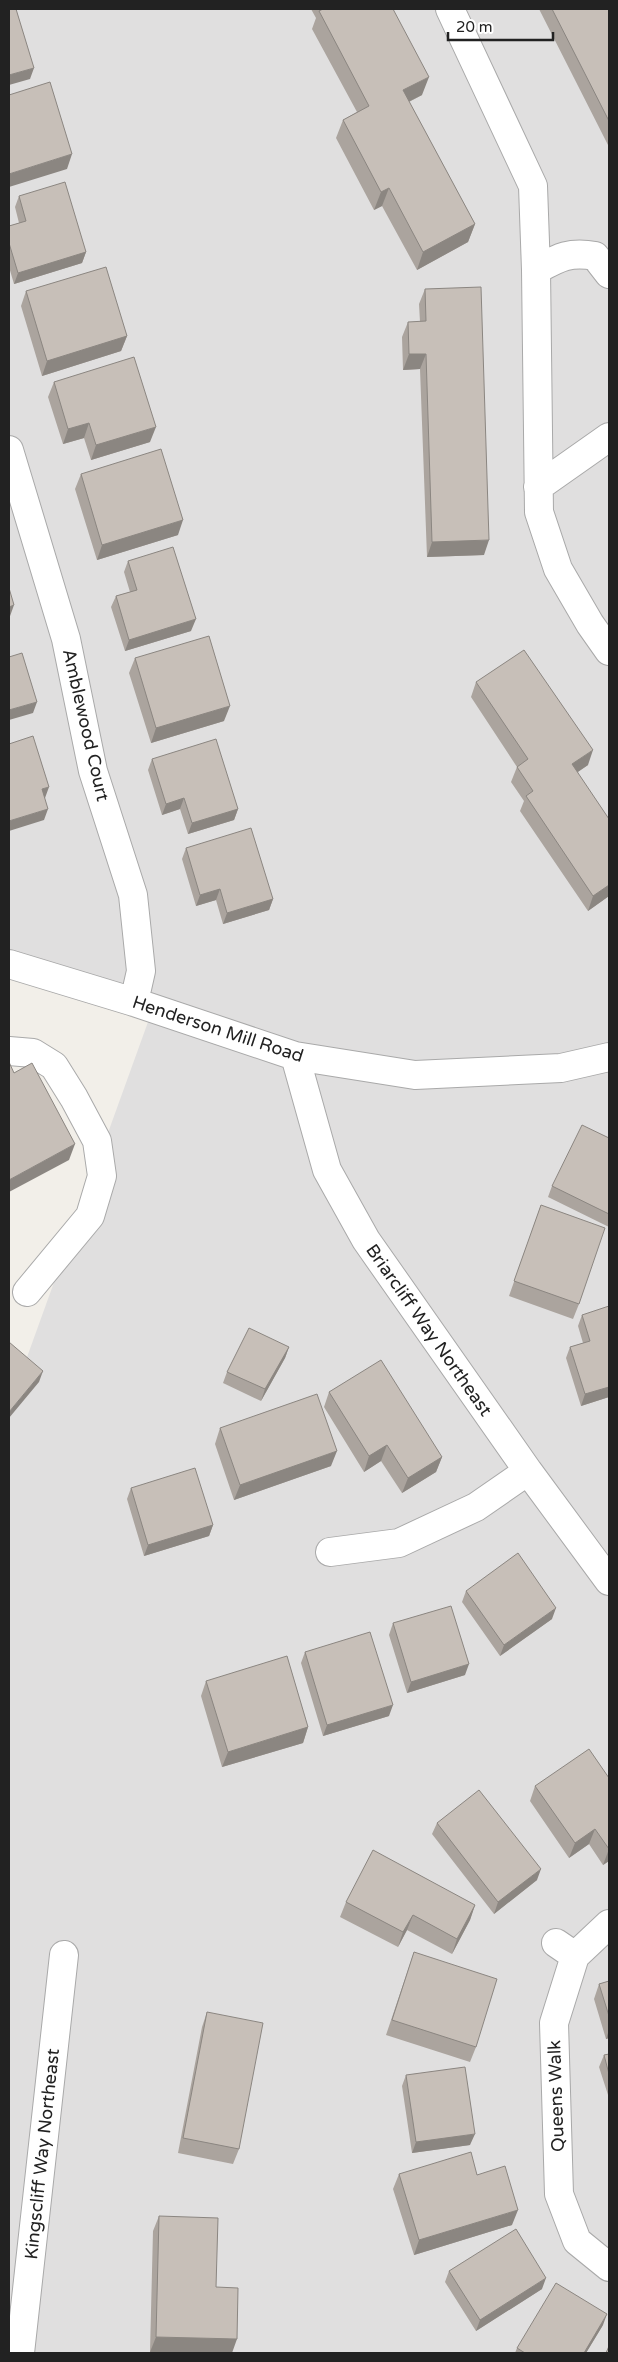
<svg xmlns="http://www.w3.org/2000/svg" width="618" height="2362" viewBox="0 0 618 2362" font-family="'Varela Round',sans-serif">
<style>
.residential{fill:#e0dfdf}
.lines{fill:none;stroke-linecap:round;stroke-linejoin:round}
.minor-casing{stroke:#a9a9a9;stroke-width:30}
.minor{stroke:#fff;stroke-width:28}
.wall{fill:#aba49e}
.shaded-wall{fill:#8b8681}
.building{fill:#c7bfb8;stroke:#8b8681}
.labels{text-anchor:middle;stroke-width:4;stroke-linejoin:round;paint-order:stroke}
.street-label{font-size:18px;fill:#222;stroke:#fff}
</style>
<rect width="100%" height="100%" fill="#f2efe9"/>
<path class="residential" d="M9 9H609V2353H9V1407L148 1022 9 959Z"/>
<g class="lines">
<g class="minor-casing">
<path id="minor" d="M450 9 533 186 536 270 539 512 558 569 590 624 609 651
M536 270C558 258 569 251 595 256L609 274
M9 450 66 639 93 771 133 895 141 971 134 1002
M538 487 609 437
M9 964 134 1002 295 1056 415 1075 561 1068 609 1057
M9 1051 33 1053 54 1066 74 1098 97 1141 102 1176 90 1216 27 1292
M295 1056 327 1170 366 1240 528 1471 609 1581
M330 1552 399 1543 476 1507 528 1471
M609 1924 575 1956 554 2023 559 2194 577 2241 609 2267
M556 1943 575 1956
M20 2353 64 1955"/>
</g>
<use href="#minor" class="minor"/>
</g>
<path class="wall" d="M311 9H393L422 95 409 102 475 224 468 242 417 270 382 206 374 210 336 138 343 120 357 112 312 29 316 18Z
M539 9H609V144L608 145Z
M19 196 86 252 82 263 14 284 9 267V226L19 223 15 207Z
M425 289 484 555 427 557 420 369 403 370 402 337 408 322H420L419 304Z
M26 291 127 336 121 351 42 376 21 306Z
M54 382 150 442 91 460 84 438 63 444 48 397Z
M81 474 178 535 97 560 75 489Z
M128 561 191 631 125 651 111 607 116 596 130 592 124 572Z
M135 658 224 721 151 743 129 673Z
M476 682 588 765 578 772 609 896 588 911 520 811 524 801 511 782 517 767 471 697Z
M152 759 238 809 234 820 188 834 180 809 162 815 148 770Z
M186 848 273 899 269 910 223 924 216 900 196 906 182 859Z
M609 1138V1227L548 1197 552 1186Z
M541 1205 579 1304 573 1319 509 1296Z
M582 1315 609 1397 581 1406 566 1358 570 1347 583 1343 578 1326Z
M289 1347 285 1358 261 1401 223 1383 227 1372Z
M329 1392 442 1457 436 1472 402 1493 381 1461 364 1472 324 1407Z
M220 1428 331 1466 234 1500 215 1444Z
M131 1488 213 1525 209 1536 144 1556 127 1499Z
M466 1591 552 1619 500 1656 462 1602Z
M393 1623 465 1675 407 1693 389 1635Z
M305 1652 389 1716 323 1736 301 1663Z
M206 1681 308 1727 303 1743 222 1767 201 1696Z
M609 1778V1861L603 1865 589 1844 569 1858 530 1801 535 1786Z
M437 1823 537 1880 494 1914 432 1834Z
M346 1902 475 1905 470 1920 452 1954 407 1930 398 1947 340 1917Z
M414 1952 476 2047 470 2062 386 2035Z
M609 1981V2038L606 2039 594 1999 599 1984Z
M207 2012 239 2149 233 2164 178 2153 202 2027Z
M609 2054V2098L599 2067 604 2055Z
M406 2075 470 2145 412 2153 402 2086Z
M399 2174 477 2175 512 2225 414 2255 393 2189Z
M159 2216 216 2287 232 2353 150 2352 153 2231Z
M449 2271 542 2289 476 2331 445 2282Z
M603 2325 586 2353H515L517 2348Z"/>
<path class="shaded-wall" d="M34 68 30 79 9 85V75Z
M429 77 422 95 396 108 403 90Z
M72 154 67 169 9 187V174Z
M389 188 382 206 374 210 381 192Z
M475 224 468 242 417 270 423 252Z
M86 252 82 263 14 284 18 273Z
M127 336 121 351 42 376 47 361Z
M409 354H426L420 369 403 370Z
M89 423 84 438 63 444 68 429Z
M156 427 150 442 91 460 96 445Z
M183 520 178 535 97 560 102 545Z
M489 540 484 555 427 557 432 542Z
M14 605 9 619V607Z
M196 619 191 631 125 651 129 640Z
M37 702 33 713 9 720V710Z
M230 706 224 721 151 743 156 728Z
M593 750 588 765 567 779 572 764Z
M49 787 45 798 38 800 42 789Z
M184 798 180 809 162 815 166 804Z
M48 809 44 820 9 831V821Z
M238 809 234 820 188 834 192 823Z
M609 885V896L588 911 593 896Z
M220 889 216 900 196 906 200 895Z
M273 899 269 910 223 924 227 913Z
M75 1144 69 1160 9 1192V1180Z
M289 1347 285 1358 261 1401 265 1389Z
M43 1371 39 1382 9 1418V1412Z
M609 1387V1397L581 1406 585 1394Z
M387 1445 381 1461 364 1472 369 1456Z
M337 1451 331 1466 234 1500 240 1485Z
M442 1457 436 1472 402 1493 408 1478Z
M213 1525 209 1536 144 1556 148 1545Z
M556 1608 552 1619 500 1656 504 1645Z
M469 1664 465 1675 407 1693 411 1682Z
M393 1705 389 1716 323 1736 327 1725Z
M308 1727 303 1743 222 1767 228 1752Z
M595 1829 589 1844 569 1858 575 1843Z
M609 1849V1861L603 1865Z
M541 1869 537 1880 494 1914 498 1902Z
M475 1905 470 1920 452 1954 457 1939Z
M413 1915 407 1930 398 1947 403 1932Z
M609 2030V2038L606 2039Z
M475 2134 470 2145 412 2153 416 2142Z
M518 2210 512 2225 414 2255 419 2240Z
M546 2278 542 2289 476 2331 480 2320Z
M607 2314 603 2325 586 2353H584Z
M156 2337 237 2339 232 2353 150 2352Z"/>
<path class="building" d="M9 9H16L34 68 9 75Z
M323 9H393L429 77 403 90 475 224 423 252 389 188 381 192 343 120 369 106 319 11Z
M552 9H609V121Z
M50 82 72 154 9 174V95Z
M65 182 86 252 18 273 9 243V226L26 221 19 196Z
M106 267 127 336 47 361 26 291Z
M481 287 489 540 432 542 426 354H409L408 322 426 321 425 289Z
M134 357 156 427 96 445 89 423 68 429 54 382Z
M161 449 183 520 102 545 81 474Z
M173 547 196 619 129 640 116 596 137 590 128 561Z
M9 588 14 605 9 607Z
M209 636 230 706 156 728 135 658Z
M524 650 593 750 572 764 609 819V885L593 896 526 796 533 791 517 767 528 759 476 682Z
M22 653 37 702 9 710V657Z
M33 736 49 787 42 789 48 809 9 821V744Z
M216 739 238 809 192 823 184 798 166 804 152 759Z
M251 828 273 899 227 913 220 889 200 895 186 848Z
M9 1062 14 1073 32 1063 75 1144 9 1180Z
M582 1125 609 1138V1214L552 1186Z
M541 1205 605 1228 579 1304 514 1281Z
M609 1306V1387L585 1394 570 1347 590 1341 582 1315Z
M249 1328 289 1347 265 1389 227 1372Z
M9 1342 43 1371 9 1412Z
M381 1360 442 1457 408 1478 387 1445 369 1456 329 1392Z
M317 1394 337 1451 240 1485 220 1428Z
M195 1468 213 1525 148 1545 131 1488Z
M518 1553 556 1608 504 1645 466 1591Z
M451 1606 469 1664 411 1682 393 1623Z
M370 1632 393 1705 327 1725 305 1652Z
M287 1656 308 1727 228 1752 206 1681Z
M589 1749 609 1778V1849L595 1829 575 1843 535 1786Z
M479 1790 541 1869 498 1902 437 1823Z
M373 1850 475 1905 457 1939 413 1915 403 1932 346 1902Z
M414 1952 497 1979 476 2047 392 2020Z
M609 1981V2016L599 1984Z
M207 2012 263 2023 239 2149 183 2138Z
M609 2054V2074L604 2055Z
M465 2067 475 2134 416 2142 406 2075Z
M471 2152 477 2175 505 2166 518 2210 419 2240 399 2174Z
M159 2216 218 2218 216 2287 238 2288 237 2339 156 2337Z
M516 2229 546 2278 480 2320 449 2271Z
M556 2283 607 2314 584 2353H525L517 2348Z
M609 2346V2353H606Z"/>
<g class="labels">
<g class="street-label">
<text transform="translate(86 725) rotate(77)" y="6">Amblewood Court</text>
<text transform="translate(218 1029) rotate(18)" y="6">Henderson Mill Road</text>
<text transform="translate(429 1330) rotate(55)" y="6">Briarcliff Way Northeast</text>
<text transform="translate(556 2096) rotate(-92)" y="6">Queens Walk</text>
<text transform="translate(42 2154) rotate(-84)" y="6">Kingscliff Way Northeast</text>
</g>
</g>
<rect width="618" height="2362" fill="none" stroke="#222222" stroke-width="20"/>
<path d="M448 32v8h105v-8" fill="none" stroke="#222222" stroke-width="2.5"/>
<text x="456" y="32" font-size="15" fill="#222222" stroke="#ffffff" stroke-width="4" paint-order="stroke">20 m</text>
</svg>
